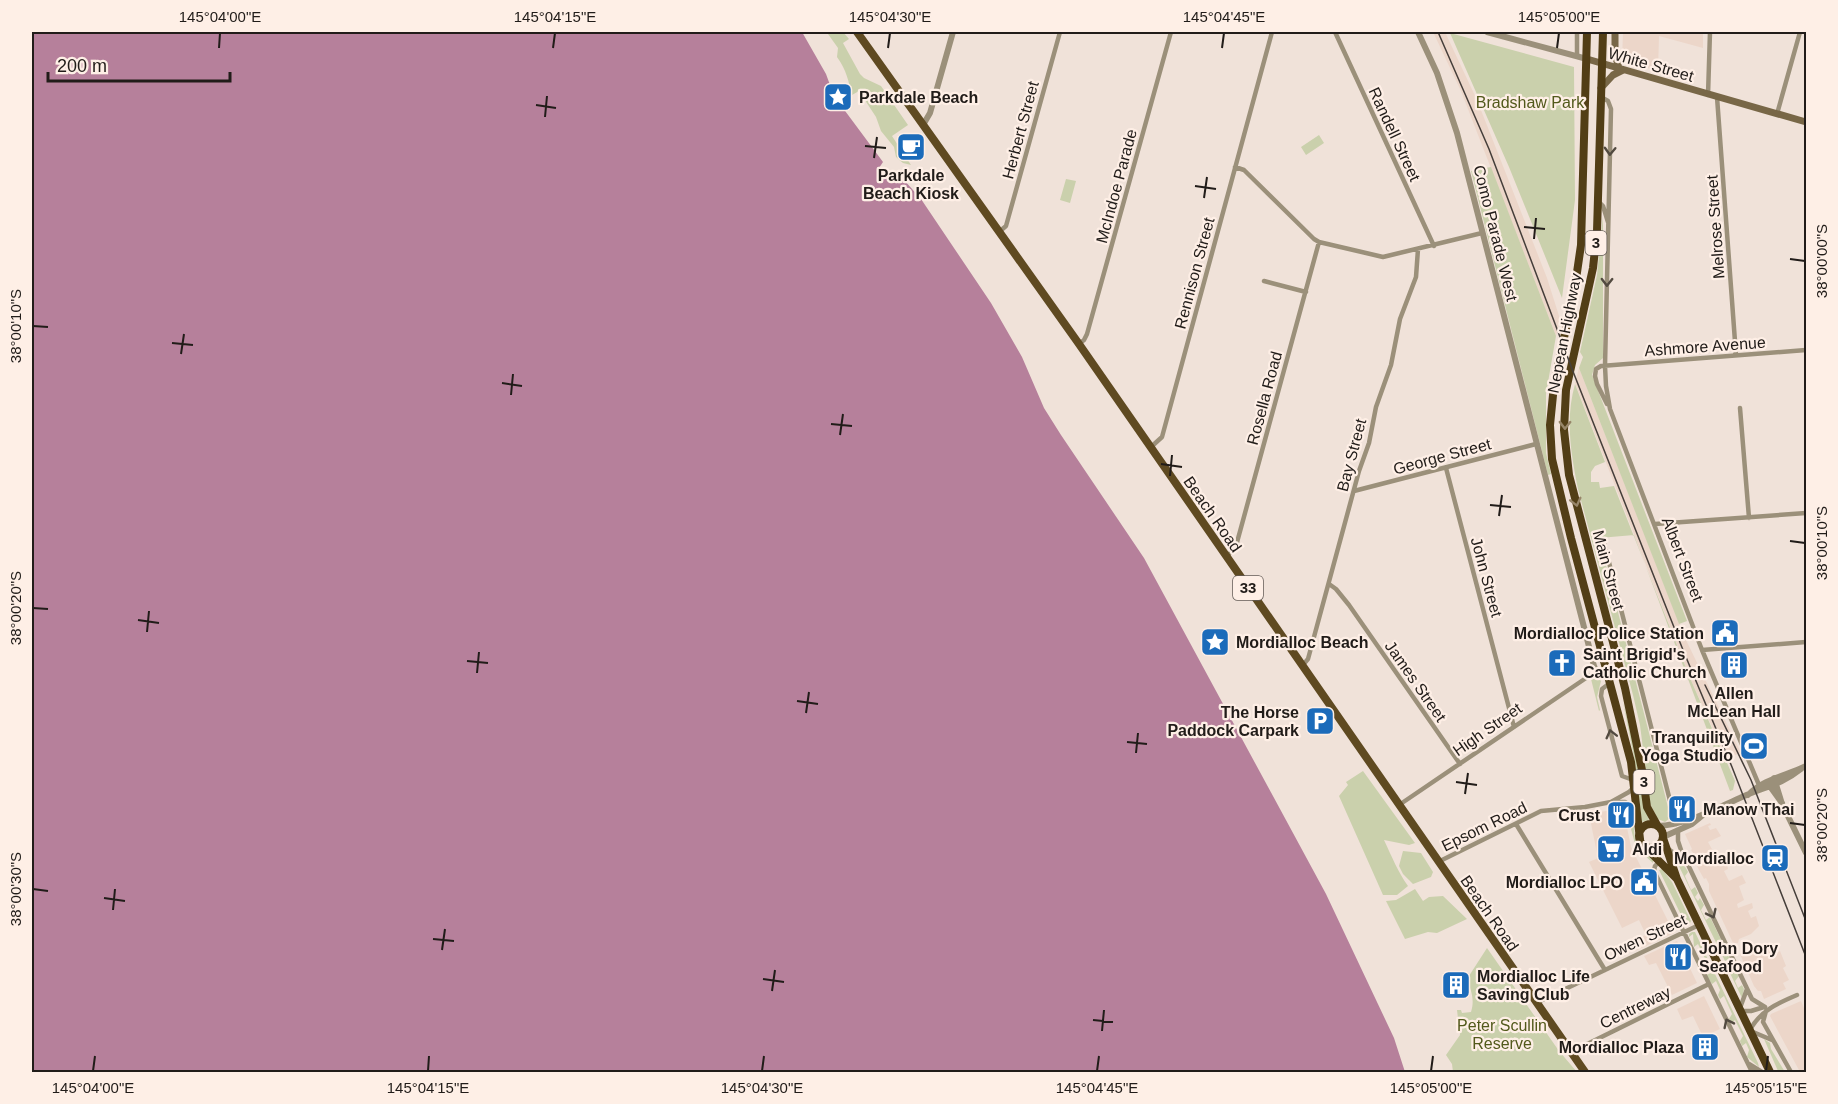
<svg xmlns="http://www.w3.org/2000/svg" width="1838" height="1104" viewBox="0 0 1838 1104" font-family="Helvetica,sans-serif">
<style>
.built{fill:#ecd6c9}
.green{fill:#cad0ac}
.water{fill:#b6809b}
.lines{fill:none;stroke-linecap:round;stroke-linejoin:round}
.minor{stroke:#9b907a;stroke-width:4.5}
.tertiary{stroke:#9b907a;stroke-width:6}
.secondary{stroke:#786747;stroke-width:7}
.primary{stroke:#5f4a21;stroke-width:8}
.trunk{stroke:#523e16;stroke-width:8}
.rail{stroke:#453e3a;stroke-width:1.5}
.oneway{stroke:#524a40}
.oneway2{stroke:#978569}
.ticks{fill:none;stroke:#211c19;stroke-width:2}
.labels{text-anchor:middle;stroke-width:4.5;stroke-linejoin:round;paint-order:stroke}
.shield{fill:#feefe6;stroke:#635b56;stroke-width:1.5}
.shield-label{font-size:15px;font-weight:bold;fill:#211c19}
.street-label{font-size:16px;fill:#211c19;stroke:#feefe6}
.poi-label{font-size:16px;font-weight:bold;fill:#211c19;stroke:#feefe6;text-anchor:start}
.park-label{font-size:16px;fill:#52591b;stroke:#feefe6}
.neatline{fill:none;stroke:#211c19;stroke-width:2}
.ticks-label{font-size:15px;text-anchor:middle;fill:#211c19}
</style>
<rect width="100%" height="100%" fill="#f0e2d9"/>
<path class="built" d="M1433 32H1445L1477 100 1547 278 1560 319 1556 336 1461 91Z
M1623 32H1703V48L1659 36 1658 71 1622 61Z
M1579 368 1685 638 1741 753 1726 758 1690 678 1575 383Z
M1623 808 1631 847 1674 933 1635 951 1631 942 1646 935 1639 920 1622 928 1589 862 1598 858 1589 814Z
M1710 823 1711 825 1708 826 1710 830 1716 828 1721 836 1708 842 1713 851 1716 850 1717 859 1725 856 1728 869 1724 871 1729 881 1742 875 1746 883 1739 886 1744 900 1737 904 1738 908 1752 903 1753 908 1748 911 1751 918 1756 916 1759 926 1751 934 1739 939 1738 943H1733L1709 891V884L1706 878 1704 879 1694 861 1697 859 1691 850 1692 849 1685 834Z
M1677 941 1697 983 1672 995 1656 963 1649 965 1644 956Z
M1767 946 1775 948 1777 953 1780 951 1786 966 1783 968 1789 980 1783 983 1786 989 1764 999 1761 991H1758L1754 986 1740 954 1752 948H1754L1758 956 1759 952Z
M1704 996 1720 1029 1703 1037 1693 1016 1682 1020 1677 1009Z
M1801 1001 1806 1013V1070L1802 1072H1800L1770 1016 1771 1014Z"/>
<path class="green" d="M831 32H843L849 39 843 43 860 74 864 78 881 86 908 125 892 136 911 165 903 163 896 157 894 147 881 131 876 117 859 91 852 95C848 80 847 71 837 57L838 48 828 34Z
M1450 33 1574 67 1575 200 1562 298 1509 167Z
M1319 135 1324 143 1306 155 1301 147Z
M1491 167 1556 336 1546 394V453L1551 474 1548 475 1471 171Z
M1066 179 1076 181 1070 203 1060 200Z
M1603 216V358L1595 365 1592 375 1687 621 1679 624 1579 368 1583 357 1580 352 1597 275Z
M1575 384 1605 462 1595 466 1591 472V482H1599L1600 488 1614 486 1690 678 1735 781 1733 790 1730 791 1634 535 1599 538 1668 807 1670 818 1665 822 1658 819 1650 804 1640 725 1633 695 1578 489C1571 454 1565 419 1575 384Z
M1593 677 1598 678 1601 681 1597 697 1600 710 1599 711 1591 679Z
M1623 702 1635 748 1643 803 1649 820 1642 822 1634 757Z
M1363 771 1415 843 1409 845 1384 840C1392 857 1398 872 1408 886L1397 895H1383L1339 796 1348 785 1346 782Z
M1625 806C1638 812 1632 830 1636 842 1639 849 1647 854 1653 860V863L1636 848Z
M1403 851 1421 853 1433 872 1431 877 1413 884 1403 874 1399 866Z
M1677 857 1683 863 1688 872 1685 876 1691 890 1695 887 1698 893 1695 897 1698 901 1700 898 1704 905 1701 910 1706 920 1710 917 1730 958 1725 961 1675 858Z
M1662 869 1672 882 1691 921 1689 925 1683 924 1685 923 1659 870Z
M1415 889 1423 901 1429 897 1443 896 1467 919 1437 933 1428 932 1405 939 1386 901 1396 900Z
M1692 932H1695L1712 968 1705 971 1704 969 1707 963 1698 944 1694 947 1693 934 1689 937V934Z
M1487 948 1559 1051 1577 1072H1453L1452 1064 1446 1055 1460 1035 1457 1010H1461L1462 1013 1471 1012C1475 999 1471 991 1467 979Z
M1730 964 1733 965 1739 976 1735 981 1738 988 1742 985 1744 989 1742 998 1727 967Z
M1714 972 1758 1063 1759 1067 1747 1057 1749 1050 1746 1043 1742 1046 1740 1041 1743 1036 1735 1020 1731 1023 1729 1019 1732 1014 1724 996 1720 999 1718 995 1720 990 1716 981 1712 984 1706 975Z
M1764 1039 1770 1043 1771 1049 1785 1072 1778 1071Z"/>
<path class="water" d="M32 32H802L826 74 834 96 883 162 879 168 887 170 904 180 921 199 991 303 1022 357 1044 408 1061 435 1144 558 1326 894 1394 1038 1405 1072H32Z"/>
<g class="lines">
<path class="minor" d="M1335 32 1434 246
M1577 56V32
M1708 95 1710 32
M1601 97 1608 101 1611 109 1605 366 1606 386 1610 409 1702 650 1759 785
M1717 97 1736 355
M1777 114 1800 32
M1235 167 1244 170 1314 239 1319 242 1383 257 1482 233
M1598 201 1603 206 1608 222
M999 232 1006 226 1060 32
M1264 281 1306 292
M1079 344 1084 340 1087 334 1171 32
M1607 404 1597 384 1595 376 1596 369 1601 366 1806 350
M1740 408 1749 518
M1151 447 1162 437 1272 32
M1446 468 1514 727
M1354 491 1536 444
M1655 524 1806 513
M1603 539 1676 824
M1226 556 1233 551 1236 546 1319 242
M1329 584 1336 589 1349 605 1460 764
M1702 650 1806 642
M1302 666 1308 659 1359 471 1369 443 1376 407 1391 365 1400 319 1416 277 1418 249
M1610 683 1602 689 1601 696 1622 776 1633 780
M1614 802H1625L1636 809
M1399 805 1589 676 1597 673
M1516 824 1605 970
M1678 831V841L1681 850 1752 999 1765 1007
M1667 848 1684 860
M1660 861 1655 866 1654 871 1752 1072
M1438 862 1541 811 1585 807 1611 802 1629 792 1634 787
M1536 1003 1699 925
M1740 1008 1747 989
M1741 1011H1751L1764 1007
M1766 1011 1763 1022 1791 1072
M1750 1030C1760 1011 1778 1003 1797 995
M1753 1032 1772 1040
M1571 1052 1709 984
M1749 1064 1762 1072"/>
<path class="tertiary" d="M1418 32 1437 73 1457 133 1594 666 1597 673 1606 671
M1487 32 1587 59
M923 125 930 113 953 32
M1774 778 1782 804 1806 853
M1769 785 1782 803
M1748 795C1765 778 1786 776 1806 766
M1657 826C1687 825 1715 809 1742 797 1764 787 1781 785 1801 769
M1663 837 1692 824 1703 815"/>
<path class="secondary" d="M1615 32V55L1619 68
M1587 59 1806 122
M1601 88 1613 75 1623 70"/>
<path class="primary" d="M857 32 1079 344 1585 1072"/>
<path class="trunk" d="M1587 32 1581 245 1575 286 1554 385 1550 425 1552 459 1571 538 1631 762 1640 839
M1603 32 1597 231 1593 268 1566 390 1564 430 1569 475 1625 688 1642 770 1647 807 1657 825
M1639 836a12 12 0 1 1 24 0a12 12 0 1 1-24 0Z
M1663 838 1677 879 1770 1072
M1644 846 1677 879"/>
<path class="rail" d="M1438 32 1489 149 1574 374 1683 650 1732 767 1806 957
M1705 685 1751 780 1806 921"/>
</g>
<defs><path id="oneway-chevron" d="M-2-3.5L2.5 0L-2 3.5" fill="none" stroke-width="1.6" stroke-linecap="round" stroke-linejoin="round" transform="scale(1.5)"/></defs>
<g class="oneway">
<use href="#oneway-chevron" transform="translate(1610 151) rotate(92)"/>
<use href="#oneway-chevron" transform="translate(1607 282) rotate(91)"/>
<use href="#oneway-chevron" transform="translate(1611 734) rotate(-104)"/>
<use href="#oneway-chevron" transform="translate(1712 914) rotate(64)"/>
<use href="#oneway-chevron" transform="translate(1728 1023) rotate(-116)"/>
</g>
<g class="oneway2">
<use href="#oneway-chevron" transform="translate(1565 425) rotate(91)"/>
<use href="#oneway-chevron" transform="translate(1576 502) rotate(76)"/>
</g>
<path class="ticks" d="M219 48 220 33M553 48 555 33M888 48 890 33M1222 48 1224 33M1557 48 1559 33M536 105 556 108M545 117 547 96M865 146 886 148M874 158 877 137M1195 186 1216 189M1204 198 1207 177M1524 227 1545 229M1534 239 1536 218M1790 259 1805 261M33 326 48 327M172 343 193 345M181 354 184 334M502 383 522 386M511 395 513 374M831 424 852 426M840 435 843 414M1161 464 1182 467M1170 476 1172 455M1490 505 1511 507M1499 516 1502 495M1790 541 1805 543M33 608 48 609M138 620 159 623M147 632 149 611M467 661 488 663M477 673 479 652M797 701 818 704M806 713 809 692M1127 742 1147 744M1136 753 1138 733M1456 782 1477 785M1465 794 1468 773M1790 823 1805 825M33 889 48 891M104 898 125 901M113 910 115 889M433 939 454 941M442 950 445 929M763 979 784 982M772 991 775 970M1093 1020 1113 1022M1102 1031 1104 1010M93 1071 95 1056M428 1071 429 1056M762 1071 764 1056M1097 1071 1099 1056M1431 1071 1433 1056M1766 1071 1768 1056"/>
<defs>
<g id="sight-square" transform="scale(1.5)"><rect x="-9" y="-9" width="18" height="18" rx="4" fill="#1b6bba" stroke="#feefe6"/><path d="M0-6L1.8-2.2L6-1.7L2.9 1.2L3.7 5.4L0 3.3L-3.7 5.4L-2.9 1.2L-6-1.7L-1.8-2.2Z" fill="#fff"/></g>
<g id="cafe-square" transform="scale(1.5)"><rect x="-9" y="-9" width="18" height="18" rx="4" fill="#1b6bba" stroke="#feefe6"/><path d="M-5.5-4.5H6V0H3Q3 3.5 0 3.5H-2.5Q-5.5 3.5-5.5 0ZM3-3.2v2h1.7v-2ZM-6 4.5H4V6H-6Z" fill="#fff"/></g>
<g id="civic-square" transform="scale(1.5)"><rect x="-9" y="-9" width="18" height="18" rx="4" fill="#1b6bba" stroke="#feefe6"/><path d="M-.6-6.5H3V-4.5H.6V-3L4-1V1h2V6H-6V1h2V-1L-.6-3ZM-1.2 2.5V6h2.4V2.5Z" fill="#fff"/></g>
<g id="church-square" transform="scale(1.5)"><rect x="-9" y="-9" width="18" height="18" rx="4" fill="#1b6bba" stroke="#feefe6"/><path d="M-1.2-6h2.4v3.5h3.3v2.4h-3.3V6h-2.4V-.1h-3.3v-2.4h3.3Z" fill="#fff"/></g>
<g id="building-square" transform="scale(1.5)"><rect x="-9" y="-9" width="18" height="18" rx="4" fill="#1b6bba" stroke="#feefe6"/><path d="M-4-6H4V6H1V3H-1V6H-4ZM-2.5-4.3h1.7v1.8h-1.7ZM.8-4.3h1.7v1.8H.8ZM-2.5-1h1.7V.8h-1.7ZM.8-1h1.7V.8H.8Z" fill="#fff"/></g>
<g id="parking-square" transform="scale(1.5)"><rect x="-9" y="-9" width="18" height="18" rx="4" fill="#1b6bba" stroke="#feefe6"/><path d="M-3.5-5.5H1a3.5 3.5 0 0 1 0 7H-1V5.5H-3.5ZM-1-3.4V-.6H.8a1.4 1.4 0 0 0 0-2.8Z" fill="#fff"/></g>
<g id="stadium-square" transform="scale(1.5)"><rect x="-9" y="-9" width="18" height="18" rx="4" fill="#1b6bba" stroke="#feefe6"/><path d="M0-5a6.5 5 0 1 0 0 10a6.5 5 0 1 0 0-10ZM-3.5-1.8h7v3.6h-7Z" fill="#fff"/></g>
<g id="restaurant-square" transform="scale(1.5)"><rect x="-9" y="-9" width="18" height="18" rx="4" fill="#1b6bba" stroke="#feefe6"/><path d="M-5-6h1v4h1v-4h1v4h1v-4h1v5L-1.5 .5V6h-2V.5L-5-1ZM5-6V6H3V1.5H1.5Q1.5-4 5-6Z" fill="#fff"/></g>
<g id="supermarket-square" transform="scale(1.5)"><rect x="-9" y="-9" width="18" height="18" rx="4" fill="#1b6bba" stroke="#feefe6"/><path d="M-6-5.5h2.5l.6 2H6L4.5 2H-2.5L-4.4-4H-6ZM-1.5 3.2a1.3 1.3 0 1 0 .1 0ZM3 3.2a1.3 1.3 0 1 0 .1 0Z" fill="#fff"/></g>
<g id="station-square" transform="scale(1.5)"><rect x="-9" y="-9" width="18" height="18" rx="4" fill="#1b6bba" stroke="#feefe6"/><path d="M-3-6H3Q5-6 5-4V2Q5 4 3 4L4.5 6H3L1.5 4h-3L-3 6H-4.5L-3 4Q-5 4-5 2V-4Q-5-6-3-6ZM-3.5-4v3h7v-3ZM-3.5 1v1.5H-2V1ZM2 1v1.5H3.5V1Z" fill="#fff"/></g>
</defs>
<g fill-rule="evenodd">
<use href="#sight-square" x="838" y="97"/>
<use href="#cafe-square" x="911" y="147"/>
<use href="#civic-square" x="1725" y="633"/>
<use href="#sight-square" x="1215" y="642"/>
<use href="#church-square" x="1562" y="663"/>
<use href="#building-square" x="1734" y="665"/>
<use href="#parking-square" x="1320" y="721"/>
<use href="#stadium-square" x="1754" y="746"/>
<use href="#restaurant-square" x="1682" y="809"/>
<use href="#restaurant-square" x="1621" y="815"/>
<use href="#supermarket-square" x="1611" y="849"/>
<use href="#station-square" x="1775" y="858"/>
<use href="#civic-square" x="1644" y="882"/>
<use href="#restaurant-square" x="1678" y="957"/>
<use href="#building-square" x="1456" y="985"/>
<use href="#building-square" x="1705" y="1047"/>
</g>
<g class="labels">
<g class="shield">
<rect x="1585.5" y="231" width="21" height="24" rx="4.5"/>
<rect x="1233" y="576" width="30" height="24" rx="4.5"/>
<rect x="1633.5" y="770" width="21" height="24" rx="4.5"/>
</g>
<g class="shield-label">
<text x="1596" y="248">3</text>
<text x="1248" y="593">33</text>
<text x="1644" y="787">3</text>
</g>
<g class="street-label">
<text transform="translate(1651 64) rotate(16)" y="6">White Street</text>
<text transform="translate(1020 130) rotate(-75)" y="6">Herbert Street</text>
<text transform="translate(1395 134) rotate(65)" y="6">Randell Street</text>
<text transform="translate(1116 186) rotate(-75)" y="6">McIndoe Parade</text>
<text transform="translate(1715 227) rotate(-94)" y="6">Melrose Street</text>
<text transform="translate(1496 233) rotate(76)" y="6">Como Parade West</text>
<text transform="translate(1194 273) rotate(-75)" y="6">Rennison Street</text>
<text transform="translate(1564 333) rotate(-79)" y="6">Nepean Highway</text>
<text transform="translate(1705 346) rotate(-4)" y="6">Ashmore Avenue</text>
<text transform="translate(1264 398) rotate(-75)" y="6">Rosella Road</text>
<text transform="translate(1351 455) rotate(-75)" y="6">Bay Street</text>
<text transform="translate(1442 456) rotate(-15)" y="6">George Street</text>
<text transform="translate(1213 514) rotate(55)" y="6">Beach Road</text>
<text transform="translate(1683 559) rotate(69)" y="6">Albert Street</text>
<text transform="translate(1609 570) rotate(75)" y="6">Main Street</text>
<text transform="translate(1487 577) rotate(75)" y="6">John Street</text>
<text transform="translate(1416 681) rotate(55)" y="6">James Street</text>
<text transform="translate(1487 729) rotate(-35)" y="6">High Street</text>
<text transform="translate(1484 826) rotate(-26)" y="6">Epsom Road</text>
<text transform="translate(1490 913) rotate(55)" y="6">Beach Road</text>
<text transform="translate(1645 937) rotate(-25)" y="6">Owen Street</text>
<text transform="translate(1635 1007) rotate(-26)" y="6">Centreway</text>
</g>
<g class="poi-label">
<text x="859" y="103">Parkdale Beach</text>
<text x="911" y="181" text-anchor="middle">Parkdale<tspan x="911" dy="18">Beach Kiosk</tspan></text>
<text x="1704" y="639" text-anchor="end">Mordialloc Police Station</text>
<text x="1236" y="648">Mordialloc Beach</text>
<text x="1583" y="660">Saint Brigid's<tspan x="1583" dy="18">Catholic Church</tspan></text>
<text x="1734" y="699" text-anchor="middle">Allen<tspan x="1734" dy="18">McLean Hall</tspan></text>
<text x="1299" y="718" text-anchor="end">The Horse<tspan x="1299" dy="18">Paddock Carpark</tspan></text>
<text x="1733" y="743" text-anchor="end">Tranquility<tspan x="1733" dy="18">Yoga Studio</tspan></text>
<text x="1703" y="815">Manow Thai</text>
<text x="1600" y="821" text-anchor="end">Crust</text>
<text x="1632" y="855">Aldi</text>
<text x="1754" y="864" text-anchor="end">Mordialloc</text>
<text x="1623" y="888" text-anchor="end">Mordialloc LPO</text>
<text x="1699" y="954">John Dory<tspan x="1699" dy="18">Seafood</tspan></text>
<text x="1477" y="982">Mordialloc Life<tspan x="1477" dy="18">Saving Club</tspan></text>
<text x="1684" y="1053" text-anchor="end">Mordialloc Plaza</text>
</g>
<g class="park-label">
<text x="1530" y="108">Bradshaw Park</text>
<text x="1502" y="1031">Peter Scullin<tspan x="1502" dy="18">Reserve</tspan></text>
</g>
</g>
<rect width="1838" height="1104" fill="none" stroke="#feefe6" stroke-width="66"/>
<path d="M48 72v9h182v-9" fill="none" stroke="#211c19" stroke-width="3"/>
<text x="57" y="72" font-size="18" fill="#211c19" stroke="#feefe6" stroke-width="4.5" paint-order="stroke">200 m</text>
<rect x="33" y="33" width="1772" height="1038" class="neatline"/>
<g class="ticks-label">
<text x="220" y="22">145°04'00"E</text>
<text x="555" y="22">145°04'15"E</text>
<text x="890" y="22">145°04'30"E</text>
<text x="1224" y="22">145°04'45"E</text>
<text x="1559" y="22">145°05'00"E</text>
<text transform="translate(1822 261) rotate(-90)" y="5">38°00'00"S</text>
<text transform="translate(16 326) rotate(-90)" y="5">38°00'10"S</text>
<text transform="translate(1822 543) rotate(-90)" y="5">38°00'10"S</text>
<text transform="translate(16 608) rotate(-90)" y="5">38°00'20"S</text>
<text transform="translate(1822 825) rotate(-90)" y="5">38°00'20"S</text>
<text transform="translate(16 889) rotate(-90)" y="5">38°00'30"S</text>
<text x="93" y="1093">145°04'00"E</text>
<text x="428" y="1093">145°04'15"E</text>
<text x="762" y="1093">145°04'30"E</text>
<text x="1097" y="1093">145°04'45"E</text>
<text x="1431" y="1093">145°05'00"E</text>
<text x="1766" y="1093">145°05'15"E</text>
</g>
</svg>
